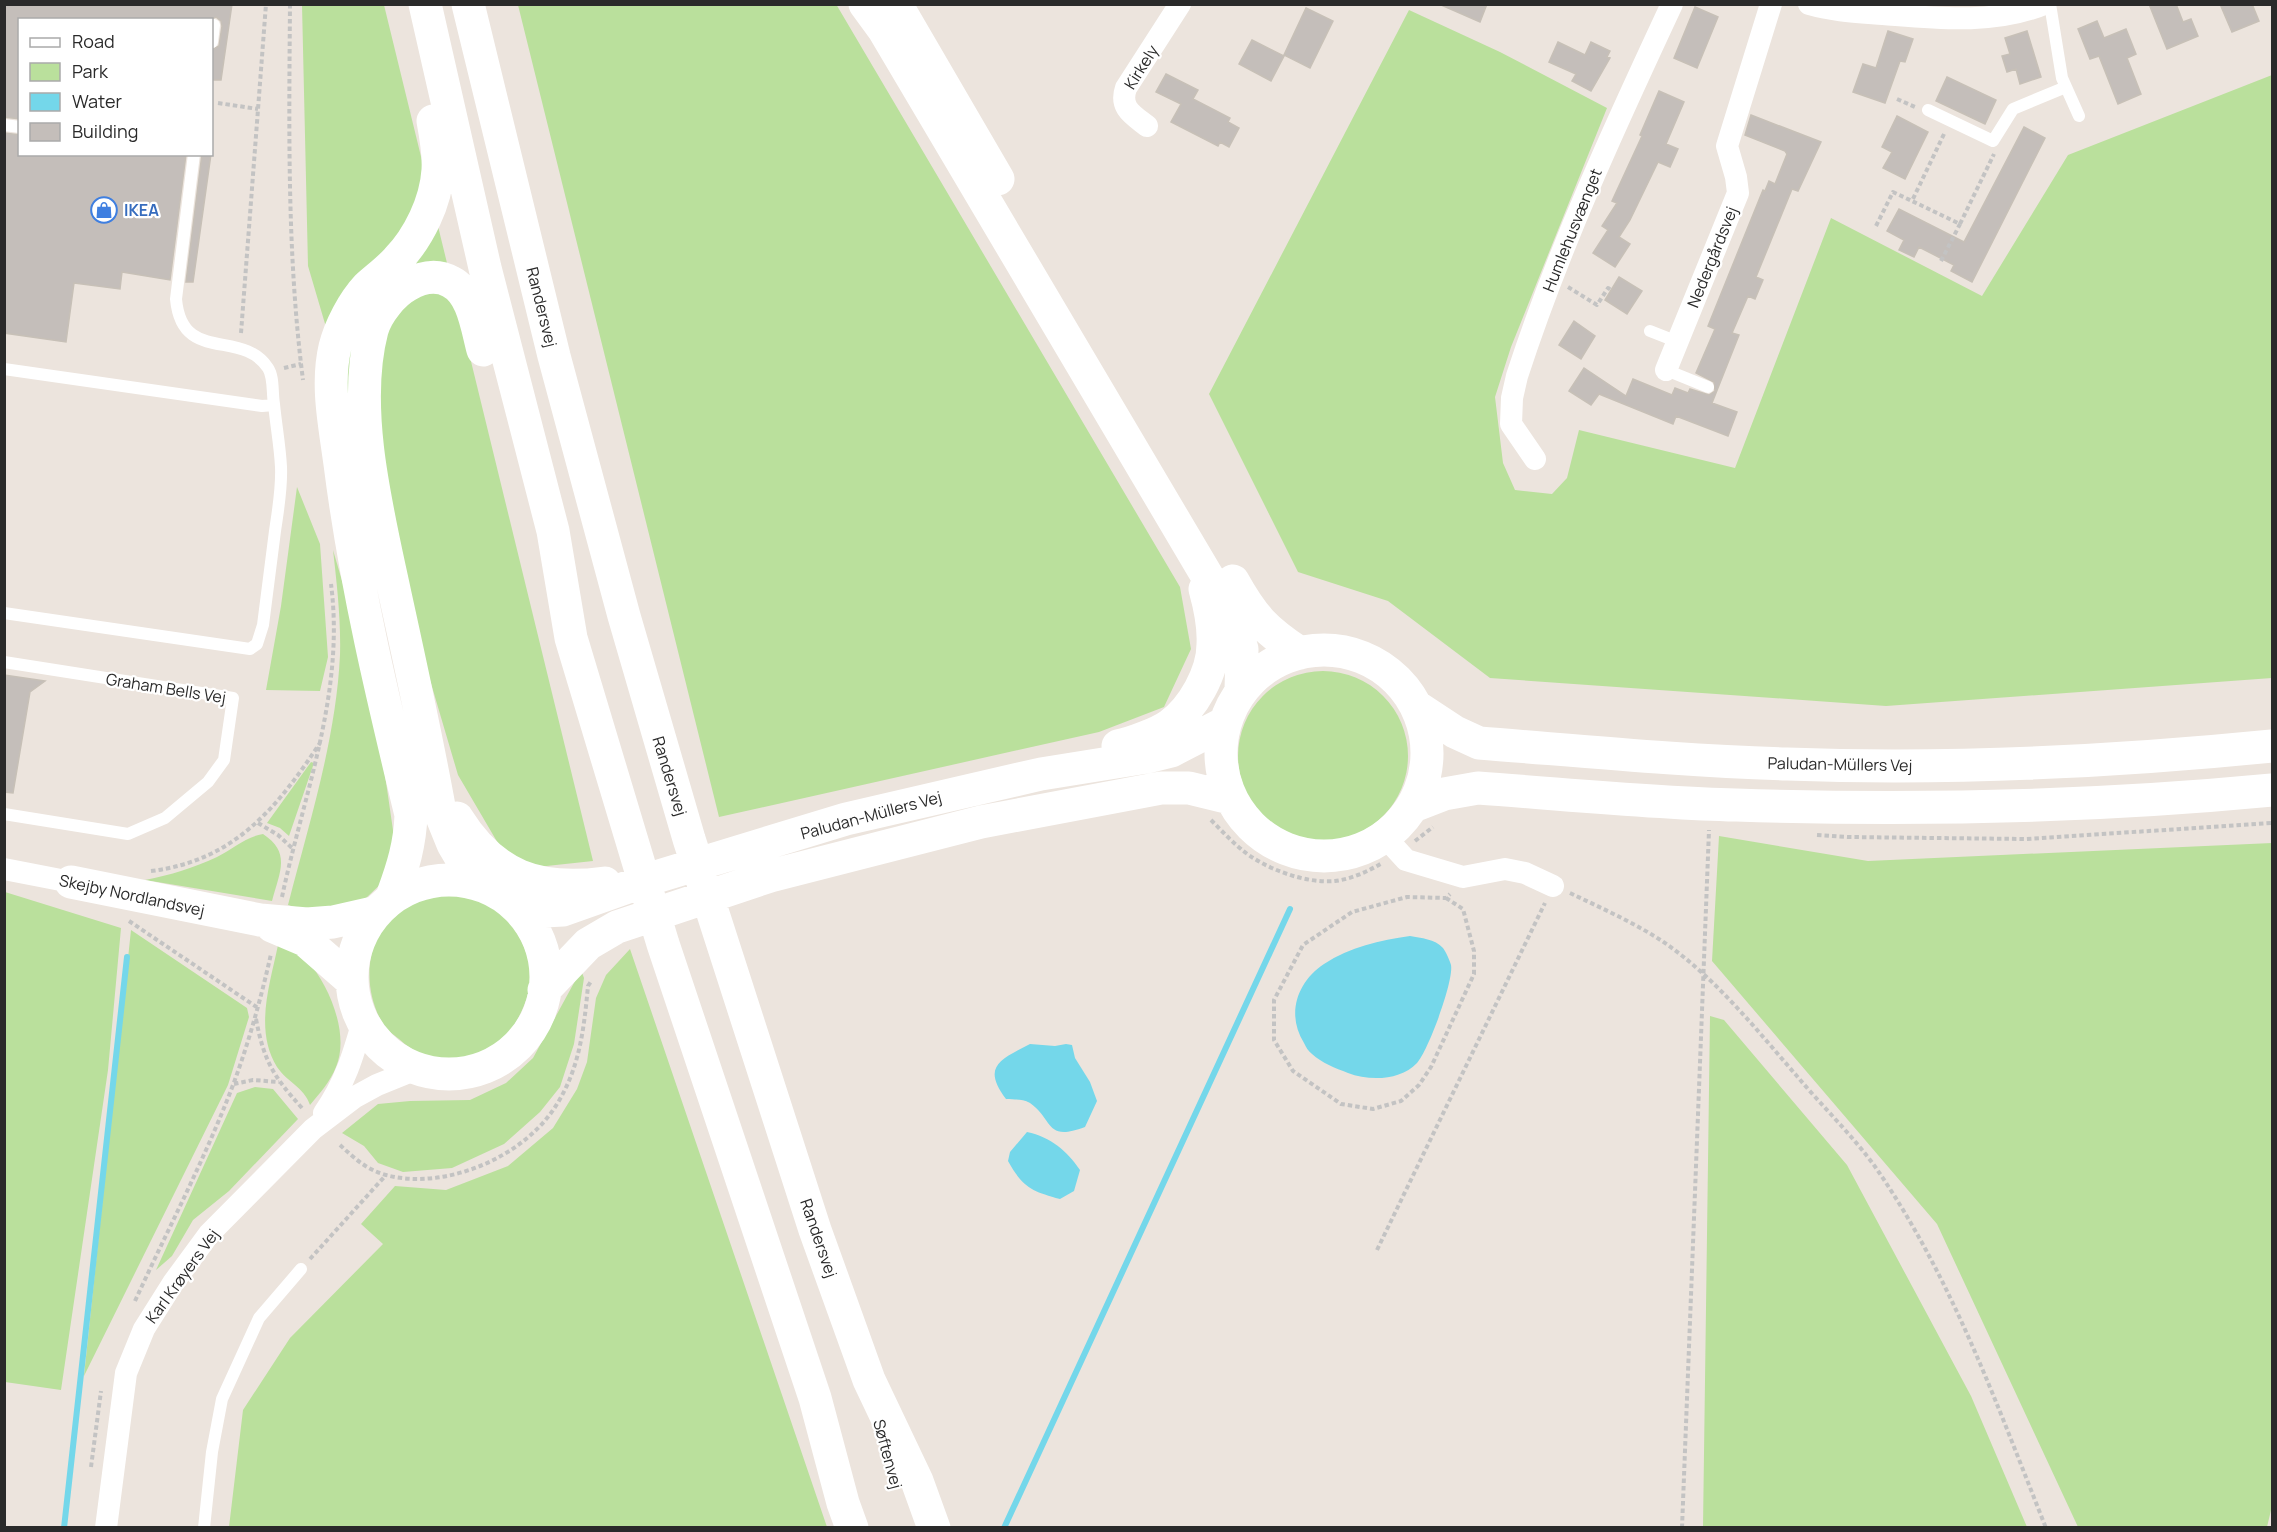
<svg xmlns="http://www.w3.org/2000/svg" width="2277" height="1532" viewBox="0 0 2277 1532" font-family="Manrope,sans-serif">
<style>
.green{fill:#bae09c}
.water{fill:#74d7ea}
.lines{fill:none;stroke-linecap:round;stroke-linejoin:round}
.stream{stroke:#74d7ea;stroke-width:6}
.building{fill:#c4beba;stroke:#c7c0b7;stroke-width:1.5}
.path{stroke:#c3c3c3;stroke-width:4;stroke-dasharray:4.5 3;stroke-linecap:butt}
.lane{stroke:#fff;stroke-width:12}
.street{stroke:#fff;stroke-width:22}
.secondary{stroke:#fff;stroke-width:33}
.labels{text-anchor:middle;stroke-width:4.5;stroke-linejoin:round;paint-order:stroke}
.street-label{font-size:16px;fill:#2a2a2a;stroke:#fff}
.shop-label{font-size:16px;font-weight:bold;fill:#366cbe;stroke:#fff;text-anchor:start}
</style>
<rect width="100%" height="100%" fill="#ece4dd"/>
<path class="green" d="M836 4 1180 587 1191 649 1164 707 1099 732 719 817 518 5Z
M302 5H384L593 861 528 868 499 845 458 775 308 266Z
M1409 10 1500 52 1607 108 1511 347 1495 397 1503 463 1515 490 1552 494 1567 478 1579 430 1735 468 1831 218 1982 296 2068 155 2272 75V678L1886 706 1490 678 1388 601 1298 572 1209 394Z
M297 487 320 544 328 657 320 691 266 690 281 606Z
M333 550 362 649 378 727 394 837 387 878 364 900 316 913 288 905C309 823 336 740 340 655 341 620 337 585 333 550Z
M1238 756a85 85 0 1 1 170 0a85 85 0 1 1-170 0Z
M311 762 314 763 289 836 280 828 267 823Z
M263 834C292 853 279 873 272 901L145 880C171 875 193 868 217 857 233 849 245 837 263 834Z
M1719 836 1868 861 2272 843V1506L2267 1527H2078L1937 1224 1712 961Z
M446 890C454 892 465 892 473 895 508 908 537 952 529 990 526 1003 520 1016 513 1027 486 1069 434 1072 399 1039 394 1035 386 1030 383 1024 360 985 366 933 403 904 415 895 431 893 446 890Z
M5 892 121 928 108 1070 61 1390 5 1382Z
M131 930 247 1008 249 1017 228 1085 84 1376Z
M278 945C287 949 300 953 307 960 329 985 350 1034 336 1067 330 1082 320 1093 310 1105 304 1087 288 1083 277 1067 254 1030 270 984 278 945Z
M630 949 827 1527H229L243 1410 290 1338 383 1244 361 1224 395 1186 446 1190 508 1166 553 1128 577 1089 587 1062 596 998 606 975Z
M581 970 584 978 574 1044 560 1087 540 1112 504 1144 452 1168 403 1172 378 1163 364 1146 342 1133 378 1104 410 1101 470 1100 506 1083 533 1058Z
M1710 1016 1724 1020 1847 1165 1971 1396 2027 1527H1703Z
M255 1087 273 1089 298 1119 229 1191 193 1220 172 1256 156 1270 237 1093Z"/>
<path class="water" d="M1410 936C1421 938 1435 939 1443 948 1446 952 1450 961 1451 965 1454 981 1428 1051 1417 1063 1400 1081 1369 1081 1348 1073 1335 1068 1322 1063 1312 1054 1308 1051 1306 1047 1304 1043 1286 1014 1297 982 1324 964 1350 947 1380 940 1410 936Z
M1030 1044 1055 1046 1066 1044 1072 1045 1075 1058 1090 1082 1097 1101 1085 1127C1045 1142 1054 1120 1030 1103 1022 1098 1015 1100 1006 1099 981 1066 1001 1059 1030 1044Z
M1027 1132C1051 1137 1067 1151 1080 1170L1074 1191 1060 1199C1032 1191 1023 1188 1008 1161L1010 1152Z"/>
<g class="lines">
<path class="stream" d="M64 1528 127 957
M1004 1528 1290 909"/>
</g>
<path class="building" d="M4 4H232L221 80H212V50L219 46 222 26 221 21 216 17 208 20H20V119L4 117Z
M1439 4H1487L1480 22Z
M2149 4H2176L2183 22 2191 19 2198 36 2167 49Z
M2220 4H2252L2259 21 2232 32Z
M1695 7 1718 17 1697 68 1674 58Z
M1306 8 1333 21 1310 68 1284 55Z
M2097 21 2104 38 2126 29 2136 54 2127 58 2141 94 2118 104 2099 56 2090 59 2078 29Z
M1888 31 1913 39 1905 62 1900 61 1885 103 1853 92 1863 64 1876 68Z
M2027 31 2041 77 2020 84 2016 69 2007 72 2002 56 2010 54 2005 38Z
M1252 40 1284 56 1271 81 1239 64Z
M1558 42 1585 55 1591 42 1610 51 1607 57 1610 58 1591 91 1572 81 1576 74 1549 62Z
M1166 74 1198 90 1193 99 1230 118 1228 122 1239 128 1229 147 1220 142 1218 146 1171 122 1181 104 1156 92Z
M1947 77 1996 100 1985 124 1936 101Z
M1659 91 1684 102 1666 144 1678 149 1670 167 1658 162 1630 220 1619 237 1630 244 1615 267 1593 253 1608 230 1602 226 1617 203 1612 201 1642 136 1640 135Z
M1751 115 1821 142 1798 191 1792 189 1756 277 1763 280 1755 299 1748 296 1732 333 1739 335 1712 403 1737 412 1728 436 1676 416 1673 424 1599 394 1591 405 1569 391 1584 368 1626 396 1633 379 1672 395 1675 388 1688 393 1690 389 1709 395 1715 391 1714 382 1696 373 1715 329 1708 326 1763 190 1765 191 1769 181 1775 184 1787 154 1785 151 1745 135Z
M1897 116 1928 132 1905 179 1883 168 1892 152 1882 147Z
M2024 127 2045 138 1972 282 1951 271 1954 265 1919 247 1914 257 1899 250 1904 240 1887 231 1899 209 1964 242Z
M4 133 20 135V154H186L170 280 122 272 120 289 74 283 66 342 4 333Z
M202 154H211L193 282H186Z
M1619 277 1642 291 1627 314 1605 300Z
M1574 321 1595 336 1581 359 1559 345Z
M4 675 45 681 30 692 13 793 4 792Z"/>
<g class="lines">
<path class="path" d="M290 4C289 129 287 256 303 380
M1897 99 1915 107
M218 103 258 109
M1944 134 1912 201 1960 224 1994 154
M1876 226 1893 192 1912 201
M1941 261 1960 224
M1568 287 1597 305 1608 288 1611 290
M241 333 266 4
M284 368 301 364
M1211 820C1221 830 1230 840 1241 849 1263 868 1305 884 1335 881 1351 879 1367 872 1382 863
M258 823 278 835 292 848
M1817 835 1848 837 2026 839 2272 823
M1415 841 1433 827
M151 871C234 861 277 808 320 743
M1570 893C1601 908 1633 922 1662 941 1714 976 1755 1028 1796 1075 1821 1105 1854 1137 1876 1168 1952 1278 1997 1405 2046 1528
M282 897C304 793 345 692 331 584
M1446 898 1463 909 1474 951V974L1431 1067 1419 1085 1401 1101 1373 1109 1341 1104 1293 1071 1274 1040V1000L1303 945 1352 912 1407 897 1446 898 1450 894
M129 921 258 1008
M256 1019C264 1061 273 1076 302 1108
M234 1084 253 1080 279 1082
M340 1145C354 1158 367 1170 386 1175 445 1191 525 1157 557 1104 580 1067 584 1028 588 986L592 980
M1377 1250 1545 903
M310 1259 386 1175
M135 1301C168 1229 205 1159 233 1085 249 1042 261 998 271 954
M91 1467 101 1391
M1682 1528 1709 830"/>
<path class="lane" d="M2050 4 2062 78 2079 116
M212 42 214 25
M1928 110 1993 141 2013 109 2066 87
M4 125 20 127
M1650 331 1678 342
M4 369 262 406 274 405
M1666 370 1708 387
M4 613 250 649 257 644 263 625C267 594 271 562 275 531 278 510 282 489 281 467 280 446 276 425 274 404 272 393 274 377 268 368 242 328 182 365 176 299L194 154
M4 662 233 698 224 760 208 782 165 818 128 834 4 814
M204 1528 212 1452 222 1399 259 1318 301 1269"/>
<path class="street" d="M1809 4C1833 11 1858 12 1883 14 1935 18 1994 25 2044 4
M1147 126C1133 115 1119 108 1126 88L1180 4
M1666 370 1738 193 1736 177 1727 146 1771 4
M1535 459 1511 424 1512 398 1517 376C1559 247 1615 126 1672 4
M1385 837 1406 860 1463 877 1505 869 1525 873 1553 886
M4 869 71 882
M324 1113C345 1083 353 1056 363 1021
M106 1528 126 1373 144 1329 173 1283 209 1234 313 1129 355 1097 377 1085 414 1070"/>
<path class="secondary" d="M425 4 485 268 553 531 571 638 663 944 815 1398 843 1503 852 1528
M468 4 554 356 624 616 689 839 815 1230 869 1380 917 1481 934 1528
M865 4 884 30 1232 618 1242 649 1241 691
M896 4 998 179
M1233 581C1253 617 1265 630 1300 653
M1221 753a103 103 0 1 1 206 0a103 103 0 1 1-206 0Z
M1417 707 1455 732 1479 743C1582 751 1684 761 1787 764 1949 770 2111 762 2272 746
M1118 746C1132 743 1159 733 1170 725 1193 708 1213 673 1213 644 1214 625 1210 607 1205 589
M1413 806 1444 794 1478 788C1564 794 1650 803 1736 805 1915 811 2094 807 2272 790
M457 818C494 877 538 892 605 883
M352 977a97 97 0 1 1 194 0a97 97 0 1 1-194 0Z
M71 882 260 920 307 924 333 922 377 912
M476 883 453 844 440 812C427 739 411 667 395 594 378 514 351 410 372 330 377 313 393 293 408 285 422 277 437 274 451 282 473 293 477 328 483 350
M393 894C403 867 410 844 411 815 383 699 355 583 340 464 335 426 326 385 335 347 340 327 353 302 367 287 377 278 388 270 397 260 419 237 436 202 438 170 439 154 436 137 433 121
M518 908 544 911 563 910 659 876 846 819 1041 774 1147 757 1171 751 1225 723
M272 926 305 940 352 981
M544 990 588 944 617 927 770 876 981 822 1161 788H1189L1230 798"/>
</g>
<defs>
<g id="shop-ring" transform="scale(1.35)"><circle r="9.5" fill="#fff" stroke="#3f7fe0" stroke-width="1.5"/><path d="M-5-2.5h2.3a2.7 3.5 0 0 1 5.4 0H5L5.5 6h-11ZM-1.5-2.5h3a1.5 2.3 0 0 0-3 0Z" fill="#3f7fe0"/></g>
</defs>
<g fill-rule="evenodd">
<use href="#shop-ring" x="104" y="210"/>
</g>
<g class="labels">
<g class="street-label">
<text transform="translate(1141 67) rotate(-58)" y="6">Kirkely</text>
<text transform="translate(1572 230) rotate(-68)" y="6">Humlehusvænget</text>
<text transform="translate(1712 257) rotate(-68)" y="6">Nedergårdsvej</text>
<text transform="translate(542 307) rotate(76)" y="6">Randersvej</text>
<text transform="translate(166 688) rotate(9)" y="6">Graham Bells Vej</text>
<text transform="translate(1840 764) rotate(1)" y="6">Paludan-Müllers Vej</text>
<text transform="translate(670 776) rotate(73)" y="6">Randersvej</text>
<text transform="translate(871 815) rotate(-15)" y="6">Paludan-Müllers Vej</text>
<text transform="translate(132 895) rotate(12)" y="6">Skejby Nordlandsvej</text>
<text transform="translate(819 1238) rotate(71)" y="6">Randersvej</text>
<text transform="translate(182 1276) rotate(-54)" y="6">Karl Krøyers Vej</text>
<text transform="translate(888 1454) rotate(75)" y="6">Søftenvej</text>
</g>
<g class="shop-label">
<text x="124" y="216">IKEA</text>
</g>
</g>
<rect width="2277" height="1532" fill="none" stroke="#2a2a2a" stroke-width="12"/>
<rect x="18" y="18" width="195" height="138" fill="#ffffff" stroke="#aaaaaa" stroke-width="1.5"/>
<rect x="30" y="38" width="30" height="9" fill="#ffffff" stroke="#aaaaaa" stroke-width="1.5"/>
<text x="72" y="48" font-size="18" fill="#2a2a2a">Road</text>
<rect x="30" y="63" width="30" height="18" fill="#bae09c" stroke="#aaaaaa" stroke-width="1.5"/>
<text x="72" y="78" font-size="18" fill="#2a2a2a">Park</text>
<rect x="30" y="93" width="30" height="18" fill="#74d7ea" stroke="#aaaaaa" stroke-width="1.5"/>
<text x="72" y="108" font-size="18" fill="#2a2a2a">Water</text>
<rect x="30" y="123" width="30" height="18" fill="#c4beba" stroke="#aaaaaa" stroke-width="1.5"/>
<text x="72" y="138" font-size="18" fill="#2a2a2a">Building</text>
</svg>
